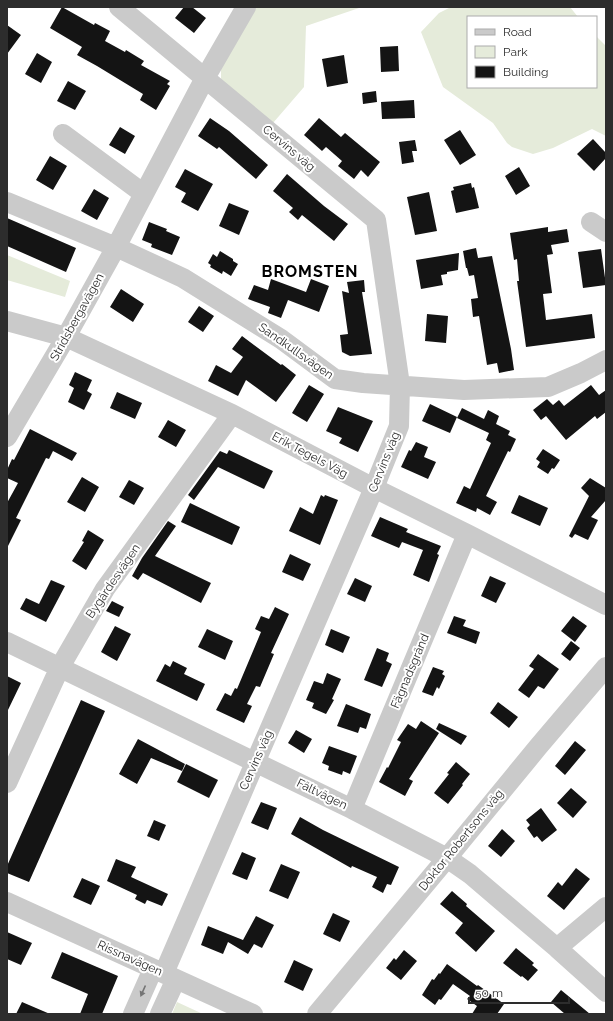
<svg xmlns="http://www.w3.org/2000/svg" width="613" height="1021" viewBox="0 0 613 1021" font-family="Raleway,sans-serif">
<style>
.green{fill:#e5ebda}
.building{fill:#141414}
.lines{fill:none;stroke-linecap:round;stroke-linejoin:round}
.minor{stroke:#cacaca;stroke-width:20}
.oneway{fill:#747474}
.labels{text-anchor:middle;stroke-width:4;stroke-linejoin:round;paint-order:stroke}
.street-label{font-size:12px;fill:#2d2d2d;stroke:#fff}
.district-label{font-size:16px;font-weight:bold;letter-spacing:1px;fill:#000;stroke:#fff}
</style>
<rect width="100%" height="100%" fill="#fff"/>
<path class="green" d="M255 7H362L306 26 304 87 273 123 221 80V66Z
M451 7H570L578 17H468V87H596V36L606 46V136L592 129 553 148 533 154 512 147 507 143 493 123 443 87 421 32 439 13Z
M7 255 70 281 65 297 7 280Z
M177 1002 203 1014H172Z"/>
<path class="building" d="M62 7 94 25 95 23 110 31 105 41 125 52 126 50 144 61 141 65 170 81 167 84 170 86 156 110 140 100 143 94 97 66 77 55 82 47 50 28Z
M184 7H192L206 18 194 33 175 18Z
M7 25 21 35 7 54Z
M398 46 399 71 381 72 380 47Z
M37 53 52 62 41 83 25 74Z
M344 55 348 83 327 87 322 59Z
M68 81 86 91 75 110 57 101Z
M376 91 377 102 363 104 362 93Z
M414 100 415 118 382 119 381 102Z
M210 118 229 131 268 165 256 179 219 147 217 149 198 136Z
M319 118 341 137 345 133 380 162 368 177 361 170 354 179 338 166 342 161 326 147 322 151 304 135Z
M120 127 135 136 125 154 109 145Z
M460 130 476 155 460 165 444 140Z
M593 139 606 153V158L594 171 577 154Z
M415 140 417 151H412L414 162 402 164 399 142Z
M50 156 67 166 53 190 36 180Z
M519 167 530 186 516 195 505 176Z
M185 169 213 184 198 211 181 202 186 193 175 187Z
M287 174 324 206 348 224 334 241 302 215 298 220 289 212 293 208 273 191Z
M471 183 472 188 474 187 479 208 456 213 451 191 454 190 453 187Z
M94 189 109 198 97 220 81 211Z
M429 192 437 231 415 235 407 197Z
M229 203 249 211 239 235 219 226Z
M7 218 76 248 66 272 7 246Z
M149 222 167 229 166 231 180 237 172 255 151 247 152 244 142 240Z
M548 227V232L567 229 569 242 551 245 553 254 547 255 552 293 543 294 546 320 592 314 595 338 526 347 517 281H519L517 259 514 260 510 233Z
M476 248 478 258 492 256 511 349 514 370 499 373 497 363 487 365 479 316 473 317 471 299 478 298 474 275 469 276 467 268H466L463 251Z
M601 249 606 285 583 288 578 252Z
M220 251 233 259V261L238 264 231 276 223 271 222 274 210 267 211 265 208 263 213 254 217 257Z
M459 253 458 270 447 272V274L441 275 443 285 421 289 416 260Z
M271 279 306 292 311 279 329 286 319 312 288 300 281 318 268 313 270 307 248 299 254 285 268 290Z
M364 280 365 292H362L372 354 350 356 342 352 340 335 348 334 342 291 349 293 347 282Z
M121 289 144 304 133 322 110 307Z
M199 306 214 316 203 332 188 322Z
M427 314 448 316 446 343 425 341Z
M242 336 281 365 282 364 296 375 276 402 246 380 238 396 208 381 216 365 231 373 243 357 232 349Z
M75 372 92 380 87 391 92 394 84 410 68 402 74 388 69 385Z
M309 385 324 394 307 422 292 413Z
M591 385 599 395 606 390V412L597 419 595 416 566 440 546 416 541 420 533 410 547 399 553 405 559 400 564 406Z
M117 392 142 403 135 419 110 408Z
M430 404 457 417 450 433 422 421Z
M338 407 373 421 358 452 339 443 342 438 326 431Z
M462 408 484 419 488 410 499 416 496 424 510 431 508 435 516 439 510 452 508 451 486 496 497 502 490 515 477 508 476 512 456 503 464 486 470 489 491 443 486 440 489 433 457 418Z
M168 420 186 430 176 447 158 437Z
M30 429 77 453 72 461 53 451 49 459 46 458 16 518 21 520 7 548V503L18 483 7 478V470L12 459 14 460Z
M416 442 428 447 424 457 436 462 428 479 401 467 409 450 411 451Z
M543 449 560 460 554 469 552 468 548 474 537 467 540 462 536 459Z
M229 450 273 471 264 489 218 467 194 500 188 495 220 451 227 454Z
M82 477 99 487 85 512 67 502Z
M590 478 606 488V500L591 517 598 520 588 540 575 534 572 538 569 536 589 496 581 488Z
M129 480 144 488 134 505 119 497Z
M321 495 324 497 325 495 338 500 320 545 289 531 300 507 313 514Z
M519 495 548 508 540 526 511 513Z
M190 503 240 527 232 545 181 522Z
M380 517 408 529 406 532 441 546 437 554 439 555 429 582 413 575 423 550 402 542 399 548 371 536Z
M168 521 176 526 155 556 211 583 201 603 143 573 138 580 132 576 142 558Z
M88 530 104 540 86 570 72 561 84 542 82 541Z
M290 554 311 564 303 581 282 572Z
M490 576 506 583 496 603 481 596Z
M355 578 372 586 365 602 347 594Z
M51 580 65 586 46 622 20 609 26 598 39 604Z
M112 601 124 607 119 617 106 611Z
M275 607 289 614 271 653 274 654 260 687 256 686 247 704 252 706 244 723 216 710 225 693 231 696 235 688 237 689 261 632 255 629 261 616 269 619Z
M454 616 466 620 463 626 480 632 476 644 447 633Z
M573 616 587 626 575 642 561 631Z
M115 626 131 634 117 661 101 652Z
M207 629 233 641 225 660 198 647Z
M331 629 350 637 343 653 325 645Z
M571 641 580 648 570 661 561 654Z
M377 648 389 653 386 661 392 664 382 687 364 680Z
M538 654 559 669 544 689 538 686 529 698 518 690 534 669 529 666Z
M173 661 187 668 184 674 205 684 197 701 156 681 165 664 170 667Z
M433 667 444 671 442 674 445 676 439 689 437 687 433 696 422 692Z
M327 673 341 679 332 699 334 700 326 714 312 708 314 703 306 700 314 681 323 684Z
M7 676 21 683 7 712Z
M81 700 105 711 29 882 7 873V866Z
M498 702 518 717 509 728 490 713Z
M346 704 371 714 366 729 360 727 358 733 337 726Z
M421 721 439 733 409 779 413 781 405 796 379 782 387 767 388 768 401 742 397 740 408 724 416 729Z
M439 723 467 736 461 745 436 729Z
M296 730 312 739 304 753 288 743Z
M138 739 185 764 182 771 151 758 137 784 119 774Z
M575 741 586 750 565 775 555 766Z
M329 746 357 756 350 774 343 771 342 775 328 770 329 766 322 763Z
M456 762 470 774 462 784 463 785 448 804 434 793 449 774 447 773Z
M186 764 218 780 209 798 177 782Z
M571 788 587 802 573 818 557 803Z
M261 802 277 808 268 830 251 823Z
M541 808 557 830 542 842 537 836 534 838 527 828 530 825 526 820Z
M300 817 323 830 399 867 391 885 387 884 383 893 372 887 377 877 352 866 351 868 291 834Z
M154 820 166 825 159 841 147 836Z
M502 829 515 841 501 857 488 846Z
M242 852 256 858 247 880 232 874Z
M116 859 136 867 131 877 168 894 162 906 147 900 145 904 135 899 137 895 107 881Z
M281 864 300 872 288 899 269 891Z
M576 868 590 879 564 910 547 896 558 882 562 886Z
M82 878 100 886 91 905 73 897Z
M452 891 467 904 466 906 495 931 476 952 455 933 463 923 440 904Z
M333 913 350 921 340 942 323 934Z
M256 916 274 925 262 948 254 944 248 954 228 942 223 954 201 945 208 926 243 940Z
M7 932 32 943 21 965 7 959Z
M516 948 534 963 532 965 538 970 528 981 522 976 521 977 503 963Z
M404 950 417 961 401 980 386 968 394 958 396 960Z
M62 952 118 976 102 1014H80L88 994 51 978Z
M294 960 313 969 303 991 284 982Z
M447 964 477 986 478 985 504 1004 497 1014H472L477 1006 467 999 470 996 453 984 441 1000 439 999 435 1005 422 995 432 979 434 980 439 973 440 974Z
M561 990 590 1014H565L551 1002Z
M22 1002 50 1014H16Z"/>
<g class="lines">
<path class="minor" d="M119 7 376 220 400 385 399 426 374 488 164 973
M63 134 144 194
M7 202 116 247 183 278 281 339 335 379 363 383 464 390 548 387 581 373 606 360
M591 222 606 232
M7 321 66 337 232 414 374 488 467 534 606 605
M7 437 66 337 116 247 205 78 246 7
M7 642 352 809 447 858 470 874 557 948 606 992
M7 783 60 667 105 589 232 414
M352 809 467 534
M7 902 253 1014
M557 948 606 907
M133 1014 153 969
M160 1014 176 979
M317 1014 447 858 538 747 606 667"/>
</g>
<defs><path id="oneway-solid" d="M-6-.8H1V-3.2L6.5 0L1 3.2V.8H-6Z"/></defs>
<use class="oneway" href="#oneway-solid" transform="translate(143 991) rotate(114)"/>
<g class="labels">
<g class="street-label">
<text transform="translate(289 148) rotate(40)" y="4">Cervins väg</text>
<text transform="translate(77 317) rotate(-61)" y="4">Stridsbergavägen</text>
<text transform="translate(296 351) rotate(35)" y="4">Sandkullsvägen</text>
<text transform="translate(310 455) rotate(28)" y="4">Erik Tegels Väg</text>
<text transform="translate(384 462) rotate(-68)" y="4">Cervins väg</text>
<text transform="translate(113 581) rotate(-56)" y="4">Bygärdesvägen</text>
<text transform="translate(410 671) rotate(-67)" y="4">Fägnadsgränd</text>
<text transform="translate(256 760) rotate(-66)" y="4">Cervins väg</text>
<text transform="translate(322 794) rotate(26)" y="4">Fältvägen</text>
<text transform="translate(461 840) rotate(-51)" y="4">Doktor Robertsons väg</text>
<text transform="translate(130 958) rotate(24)" y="4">Rissnavägen</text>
</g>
<g class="district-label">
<text x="310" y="277">BROMSTEN</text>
</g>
</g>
<rect width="613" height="1021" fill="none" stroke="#2d2d2d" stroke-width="16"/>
<rect x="467" y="16" width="130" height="72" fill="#ffffff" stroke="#ababab"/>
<rect x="475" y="29" width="20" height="6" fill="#cacaca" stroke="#ababab"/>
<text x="503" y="36" font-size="12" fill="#2d2d2d">Road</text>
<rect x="475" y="46" width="20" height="12" fill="#e5ebda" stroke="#ababab"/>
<text x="503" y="56" font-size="12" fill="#2d2d2d">Park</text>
<rect x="475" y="66" width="20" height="12" fill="#141414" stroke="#ababab"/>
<text x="503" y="76" font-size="12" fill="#2d2d2d">Building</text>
<path d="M469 997v6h100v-6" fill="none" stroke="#2d2d2d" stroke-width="2"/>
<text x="475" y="997" font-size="12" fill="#2d2d2d" stroke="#ffffff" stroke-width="3" paint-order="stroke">50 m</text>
</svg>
